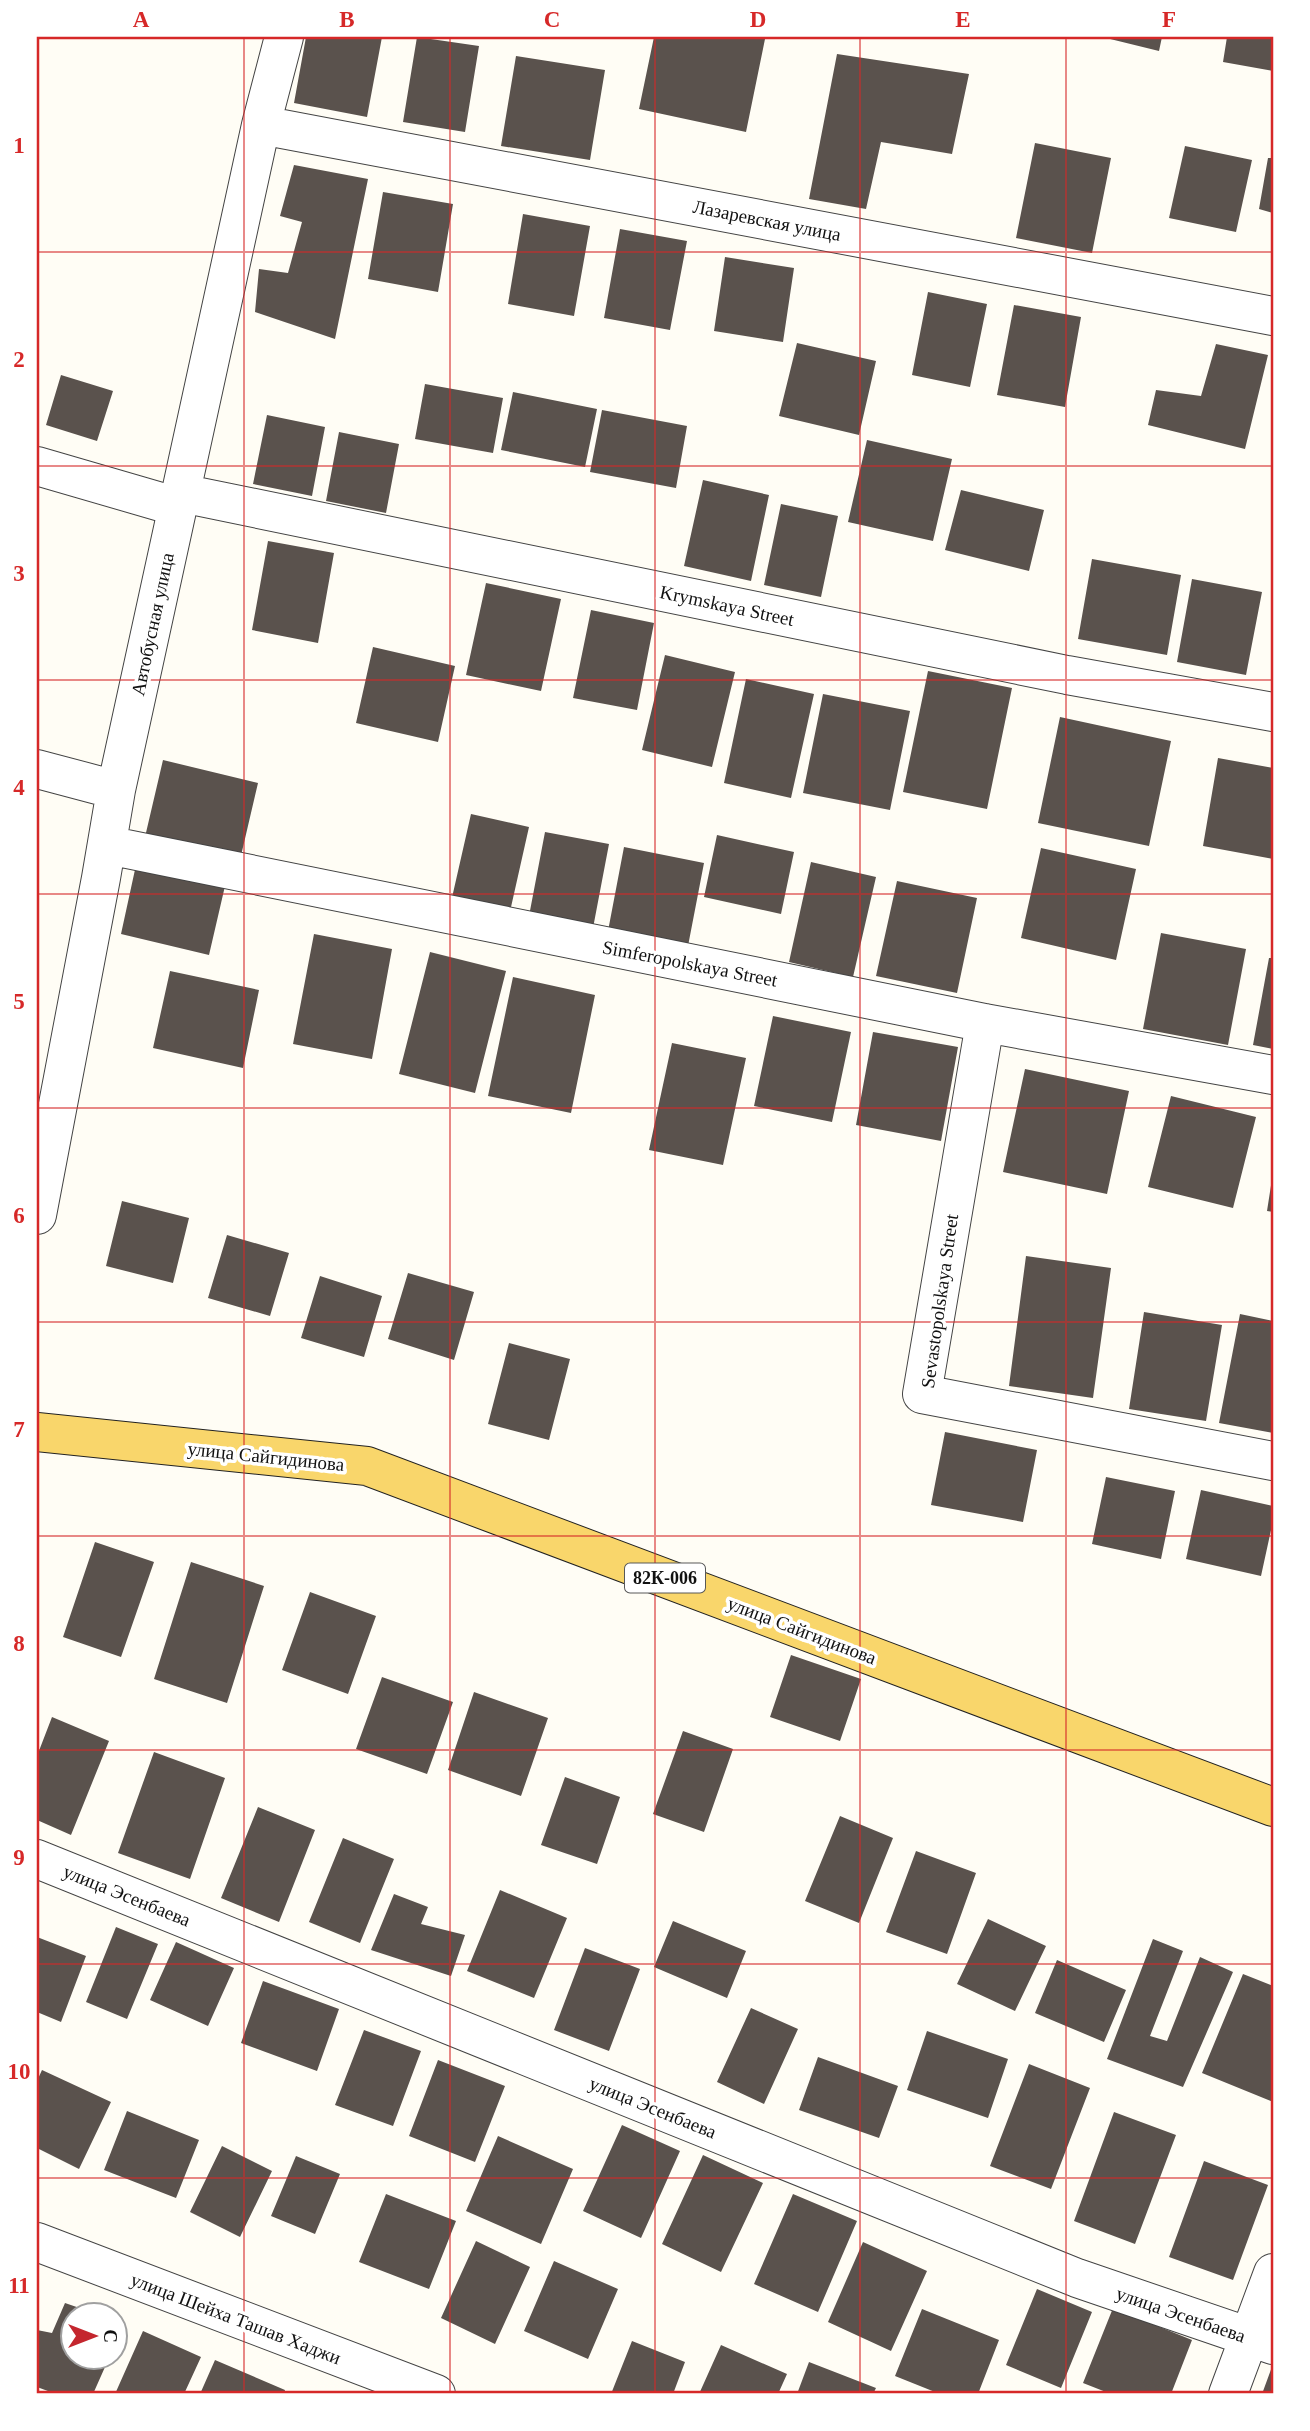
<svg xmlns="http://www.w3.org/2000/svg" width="1310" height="2431" viewBox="0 0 1310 2431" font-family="'Times New Roman',serif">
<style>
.building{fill:#5a524d}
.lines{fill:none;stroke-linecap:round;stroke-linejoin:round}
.minor-casing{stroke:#444;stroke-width:40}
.major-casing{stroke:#222;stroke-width:40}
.minor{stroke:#fff;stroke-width:38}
.major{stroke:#f9d66b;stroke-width:38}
.grid{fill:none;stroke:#d62828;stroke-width:2;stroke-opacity:0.55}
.labels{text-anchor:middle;stroke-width:7;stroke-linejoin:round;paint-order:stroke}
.shield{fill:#fff;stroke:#585858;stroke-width:2}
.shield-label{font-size:18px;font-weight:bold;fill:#111}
.street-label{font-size:19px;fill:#111;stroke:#fff}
.neatline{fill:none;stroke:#d62828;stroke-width:2.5}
.grid-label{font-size:23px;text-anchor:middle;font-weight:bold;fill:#d62828}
</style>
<rect width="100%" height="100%" fill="#fffdf5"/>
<path class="building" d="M306 37H382L367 117 294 103Z
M417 37 479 46 465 132 403 122Z
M654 37H756L765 39 746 132 639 109Z
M1102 37H1162L1159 51Z
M1227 37H1273V71L1223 62Z
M837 54 969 74 952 154 881 142 866 209 809 199Z
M516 56 605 70 590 160 501 146Z
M1035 143 1111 158 1092 253 1016 238Z
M1185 146 1252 160 1236 232 1169 218Z
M1268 158H1273V213L1259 209Z
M294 165 368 179 335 339 255 312 259 269 288 273 302 222 280 216Z
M383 192 453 204 438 292 368 279Z
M523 214 590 226 574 316 508 304Z
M620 229 687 241 670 330 604 318Z
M725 257 794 268 783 342 714 331Z
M928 292 987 304 970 387 912 375Z
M1014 305 1081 317 1065 407 997 395Z
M797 343 876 361 859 435 779 416Z
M1216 344 1268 355 1245 449 1148 425 1156 390 1201 396Z
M61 375 113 391 97 441 46 425Z
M425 384 503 398 493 453 415 439Z
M513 392 597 409 585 467 501 450Z
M602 410 687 426 676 488 590 472Z
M267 415 325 427 312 496 253 484Z
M339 432 399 444 386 513 326 501Z
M867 440 952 459 933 541 848 522Z
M703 480 769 495 751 581 684 566Z
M961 490 1044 510 1029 571 945 550Z
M781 504 838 516 821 597 764 585Z
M268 541 334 553 318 643 252 630Z
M1092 559 1181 575 1167 655 1078 639Z
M1192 579 1262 592 1246 675 1177 662Z
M486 583 561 599 541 691 466 675Z
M591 610 654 623 637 710 573 698Z
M373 647 455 666 438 742 356 723Z
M665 655 735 672 712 767 642 750Z
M928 671 1012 688 987 809 903 792Z
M746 679 814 694 791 798 724 783Z
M823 694 910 711 890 810 803 793Z
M1060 717 1171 741 1149 846 1038 823Z
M1218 758 1273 768V859L1203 846Z
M163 760 258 783 240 860 145 837Z
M471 814 529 827 509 916 451 902Z
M545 832 609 844 593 928 529 916Z
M717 835 794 852 781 914 704 897Z
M624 847 704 863 688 946 608 931Z
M1041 848 1136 869 1116 960 1021 938Z
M811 862 876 877 853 977 789 962Z
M136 865 225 886 209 955 121 934Z
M897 881 977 898 957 993 876 976Z
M1161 933 1246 949 1228 1045 1143 1029Z
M314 934 392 949 372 1059 293 1044Z
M430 952 506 971 475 1093 399 1074Z
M1269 958H1273V1049L1253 1045Z
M170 971 259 990 243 1068 153 1048Z
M513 977 595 995 571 1113 488 1096Z
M773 1016 851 1032 832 1122 754 1106Z
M873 1032 958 1047 941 1141 856 1125Z
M672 1043 746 1058 723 1165 649 1150Z
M1025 1069 1129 1091 1107 1194 1003 1172Z
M1171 1096 1256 1117 1233 1208 1148 1187Z
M1272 1179 1273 1180V1212L1267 1211Z
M122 1201 189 1218 173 1283 106 1266Z
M227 1235 289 1253 270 1316 208 1298Z
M1026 1256 1111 1268 1093 1398 1009 1386Z
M408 1273 474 1292 454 1360 388 1339Z
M320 1276 382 1296 364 1357 301 1338Z
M1144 1312 1222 1325 1206 1421 1129 1409Z
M1240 1314 1273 1321V1433L1219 1423Z
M509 1343 570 1359 549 1440 488 1424Z
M945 1432 1037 1450 1023 1522 931 1505Z
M1106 1477 1175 1491 1161 1559 1092 1544Z
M1201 1490 1273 1506V1521L1261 1576 1186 1559Z
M95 1542 154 1562 121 1657 63 1637Z
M191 1562 264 1586 227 1703 154 1679Z
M310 1592 376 1616 348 1694 282 1670Z
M791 1655 861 1679 840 1741 770 1717Z
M382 1677 453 1702 427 1774 356 1749Z
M474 1692 548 1718 521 1796 448 1770Z
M52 1717 109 1741 71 1835 37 1820V1756Z
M683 1731 733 1749 704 1832 653 1814Z
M154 1752 225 1778 190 1879 118 1853Z
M565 1777 620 1797 597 1864 541 1845Z
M258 1807 315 1830 279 1922 221 1898Z
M840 1816 893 1838 859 1923 805 1901Z
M343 1838 394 1859 360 1943 309 1922Z
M916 1851 976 1873 947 1954 886 1932Z
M500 1890 567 1918 534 1998 467 1971Z
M394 1894 428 1907 421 1924 465 1935 451 1976 371 1950Z
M988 1919 1046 1946 1015 2011 957 1984Z
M673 1921 746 1951 727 1998 654 1967Z
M116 1927 158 1944 127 2019 86 2002Z
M37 1937 86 1956 61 2022 37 2012Z
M1153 1939 1183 1951 1150 2036 1167 2041 1200 1957 1233 1972 1183 2087 1107 2059Z
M176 1942 234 1968 208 2026 150 2000Z
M585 1948 640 1969 609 2051 554 2030Z
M1057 1960 1126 1990 1104 2042 1035 2013Z
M1243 1974 1273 1986V2102L1202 2073Z
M263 1981 339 2009 317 2071 241 2043Z
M751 2008 798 2029 764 2104 717 2082Z
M364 2030 421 2051 393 2126 335 2105Z
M927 2031 1008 2059 988 2118 907 2090Z
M818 2057 898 2086 879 2138 799 2110Z
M438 2060 505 2086 475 2162 409 2136Z
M1029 2064 1090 2088 1051 2189 990 2166Z
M42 2070 111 2102 79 2169 37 2148V2081Z
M127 2111 199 2140 176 2198 104 2170Z
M1114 2112 1176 2135 1135 2244 1074 2221Z
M622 2125 680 2151 641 2238 583 2211Z
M498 2136 573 2169 541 2244 466 2211Z
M222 2146 272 2171 240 2237 190 2212Z
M703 2155 763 2183 721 2272 662 2244Z
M296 2156 340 2174 315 2234 271 2216Z
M1204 2161 1268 2185 1233 2280 1169 2257Z
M386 2194 456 2221 429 2289 359 2262Z
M793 2194 857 2221 818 2312 754 2284Z
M476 2241 530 2267 495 2344 441 2318Z
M863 2242 927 2271 891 2351 828 2322Z
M554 2261 618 2289 588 2359 524 2331Z
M1037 2289 1092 2312 1061 2388 1006 2365Z
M65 2303 100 2315 74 2316V2358H109L93 2394H56L37 2387V2330L52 2333Z
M1113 2308 1192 2340 1171 2394H1111L1083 2383Z
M922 2309 999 2340 978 2394H940L895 2376Z
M143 2331 201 2357 184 2394H115Z
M632 2341 685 2362 673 2394H611Z
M721 2345 787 2374 778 2394H699Z
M215 2360 285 2390 284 2394H200Z
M809 2362 876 2388 873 2394H797Z
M1273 2364V2394H1262Z"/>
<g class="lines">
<g class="minor-casing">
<path id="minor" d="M261 125 1273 316
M37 466 178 507
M181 493 1067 675 1273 712
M37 769 116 790
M107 845 985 1023 1273 1075
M985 1023 922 1394 1273 1461
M37 1215 101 878 116 790 261 125 284 37
M37 1859 1077 2278 1273 2345
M37 2242 436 2394
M1228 2394 1273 2273"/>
</g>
<g class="major-casing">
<path id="major" d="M37 1432 367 1466 1273 1807"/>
</g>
<use href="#minor" class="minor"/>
<use href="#major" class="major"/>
</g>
<path class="grid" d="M244 37V2394M450 37V2394M655 37V2394M860 37V2394M1066 37V2394M37 252H1273M37 466H1273M37 680H1273M37 894H1273M37 1108H1273M37 1322H1273M37 1536H1273M37 1750H1273M37 1964H1273M37 2178H1273"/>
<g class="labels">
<rect class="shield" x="625" y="1563.5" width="80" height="29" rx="5"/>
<g class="shield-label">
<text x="665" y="1584">82К-006</text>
</g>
<g class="street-label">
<text transform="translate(767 220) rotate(11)" y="7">Лазаревская улица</text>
<text transform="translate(727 605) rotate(12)" y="7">Krymskaya Street</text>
<text transform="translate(152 624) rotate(-78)" y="7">Автобусная улица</text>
<text transform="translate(690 963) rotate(11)" y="7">Simferopolskaya Street</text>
<text transform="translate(939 1301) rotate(-82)" y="7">Sevastopolskaya Street</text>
<text transform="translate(266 1456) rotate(6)" y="7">улица Сайгидинова</text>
<text transform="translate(802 1630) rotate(21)" y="7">улица Сайгидинова</text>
<text transform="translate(127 1895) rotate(22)" y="7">улица Эсенбаева</text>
<text transform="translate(653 2107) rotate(22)" y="7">улица Эсенбаева</text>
<text transform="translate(1181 2314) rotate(19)" y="7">улица Эсенбаева</text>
<text transform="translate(236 2318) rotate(21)" y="7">улица Шейха Ташав Хаджи</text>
</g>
</g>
<rect width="1310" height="2431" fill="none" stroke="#ffffff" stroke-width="77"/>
<g transform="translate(94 2336) rotate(90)"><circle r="33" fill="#ffffff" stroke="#a0a0a0" stroke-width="2"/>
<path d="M0-5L12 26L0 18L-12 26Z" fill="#c4262e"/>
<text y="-10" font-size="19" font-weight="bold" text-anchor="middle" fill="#111111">С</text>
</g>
<rect x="38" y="38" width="1234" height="2354" class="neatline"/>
<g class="grid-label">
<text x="141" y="27">A</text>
<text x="347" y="27">B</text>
<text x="552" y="27">C</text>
<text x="758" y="27">D</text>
<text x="963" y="27">E</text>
<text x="1169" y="27">F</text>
<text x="19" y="153">1</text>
<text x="19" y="367">2</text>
<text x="19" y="581">3</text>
<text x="19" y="795">4</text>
<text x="19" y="1009">5</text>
<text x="19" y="1223">6</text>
<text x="19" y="1437">7</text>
<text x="19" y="1651">8</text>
<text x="19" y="1865">9</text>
<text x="19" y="2079">10</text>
<text x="19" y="2293">11</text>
</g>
</svg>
